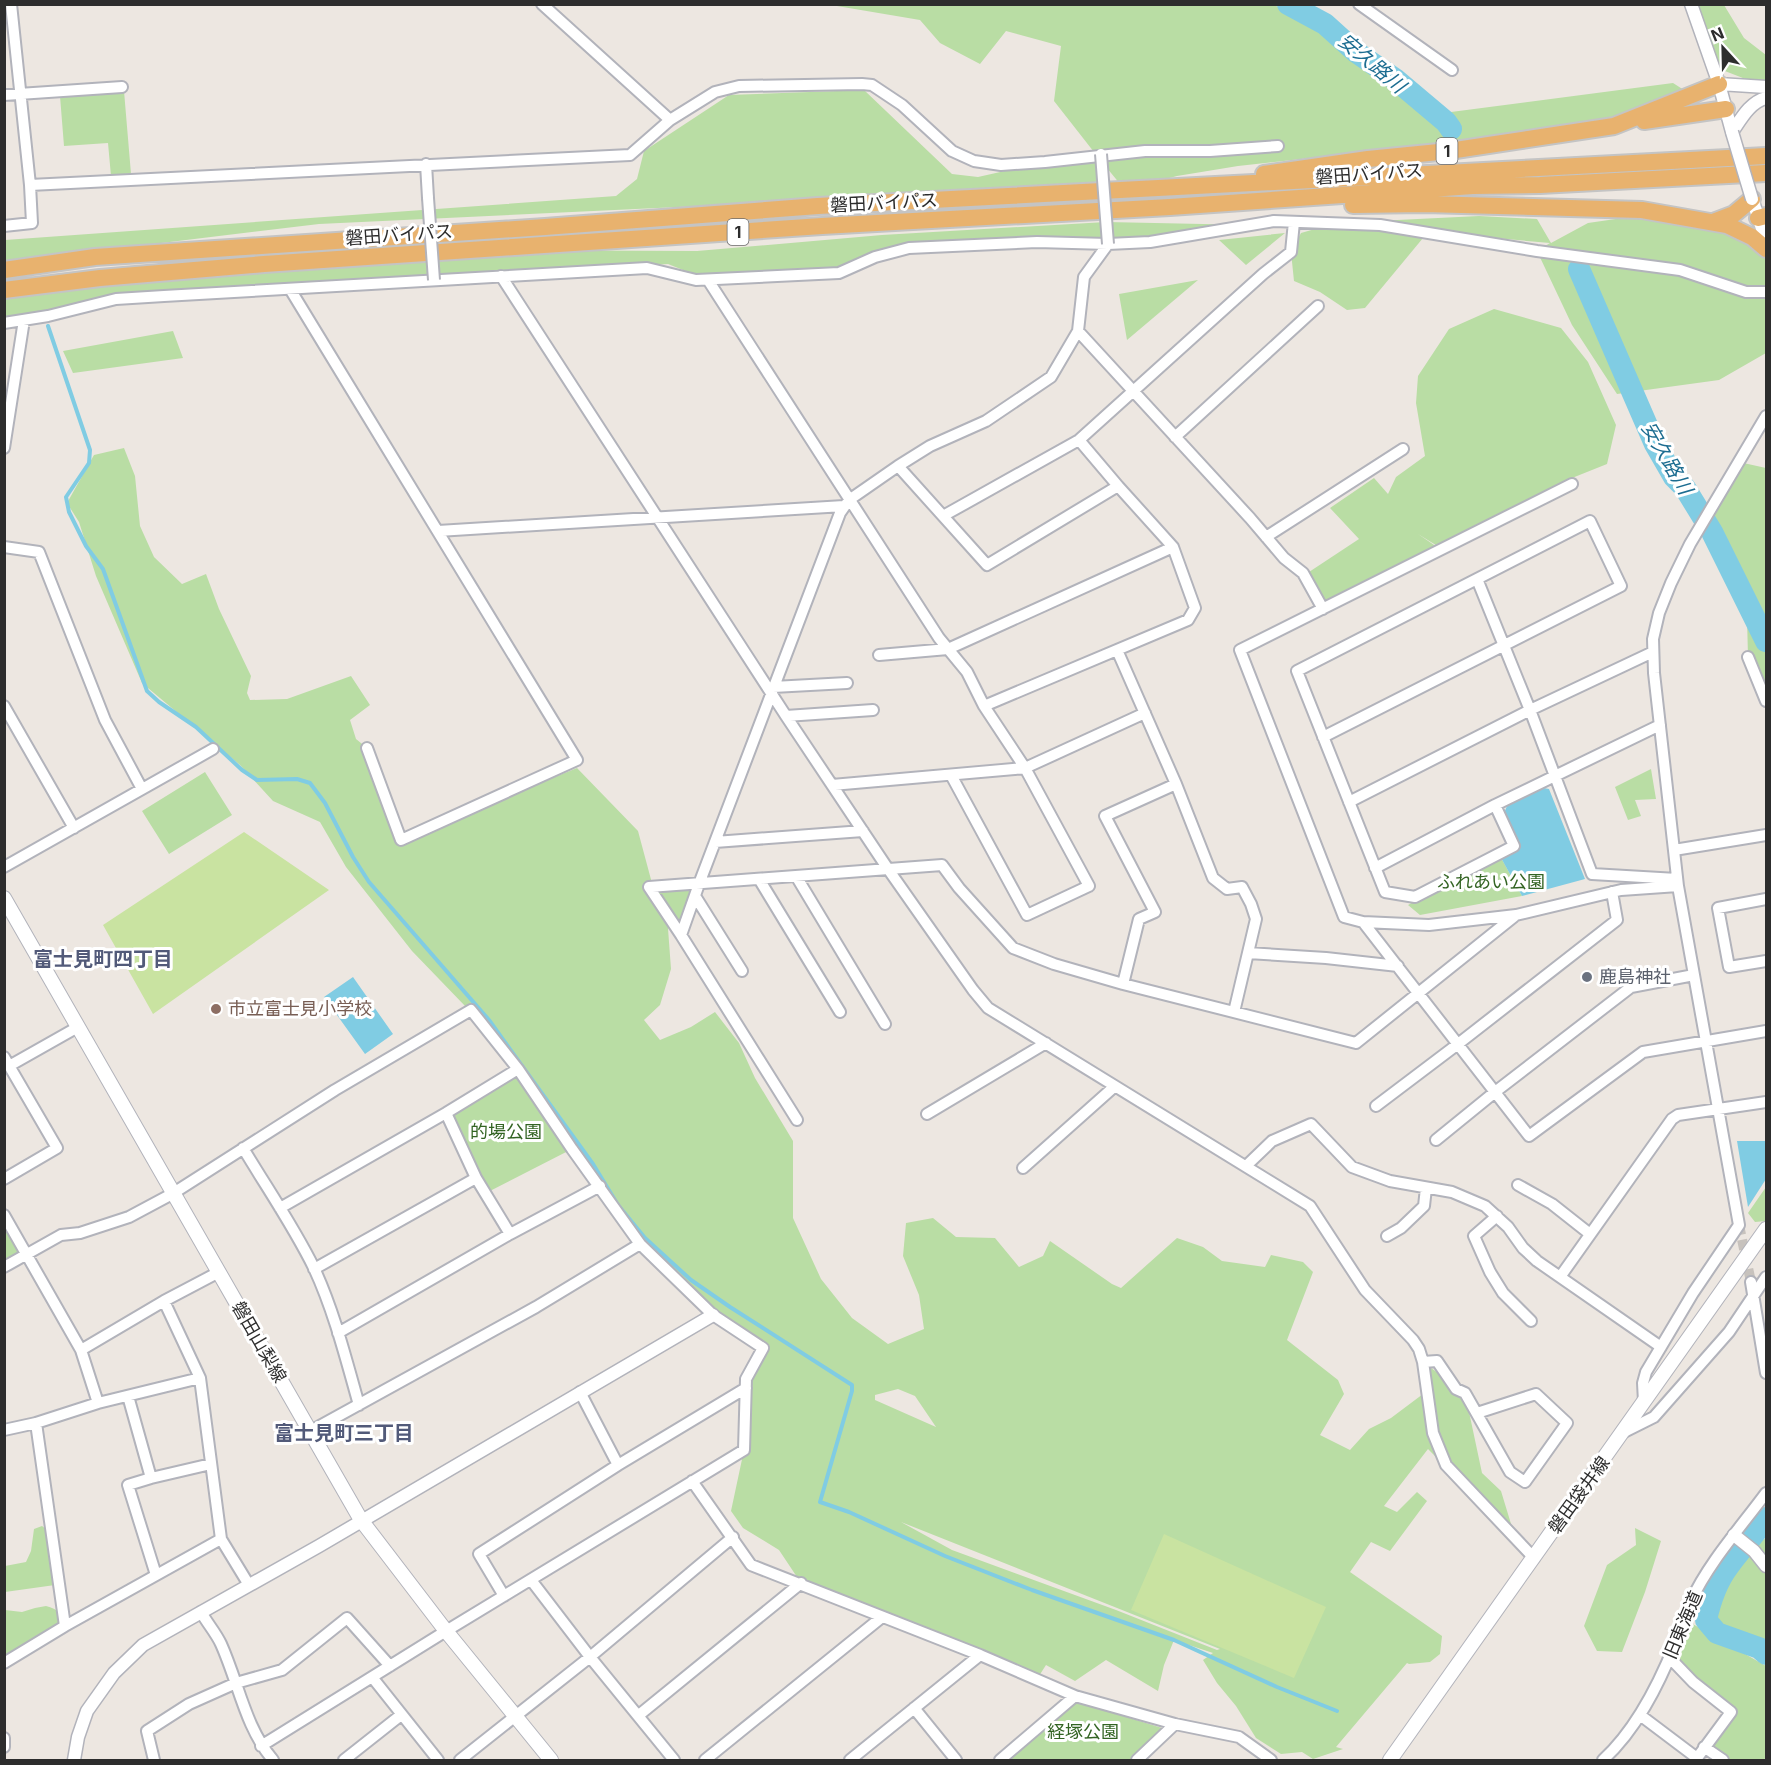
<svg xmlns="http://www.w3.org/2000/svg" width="1771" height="1765" viewBox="0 0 1771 1765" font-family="Inter,'Noto Sans JP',sans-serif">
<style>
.green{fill:#b9dda4;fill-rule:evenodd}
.pitch{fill:#c9e3a1}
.water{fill:#80cce3}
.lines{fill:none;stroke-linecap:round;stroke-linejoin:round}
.stream{stroke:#80cce3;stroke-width:4}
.river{stroke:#80cce3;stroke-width:22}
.minor-tunnel{stroke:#c7c2bd;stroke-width:10;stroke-dasharray:10 5;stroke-linecap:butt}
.minor-casing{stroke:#b2b3bb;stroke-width:14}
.tertiary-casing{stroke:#b2b3bb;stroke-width:15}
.secondary-casing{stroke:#b2b3bb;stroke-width:16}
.trunk-casing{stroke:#c4c4c4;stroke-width:20}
.minor{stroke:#fff;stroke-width:10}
.tertiary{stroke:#fff;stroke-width:12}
.secondary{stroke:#fff;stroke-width:14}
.trunk{stroke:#e8b26e;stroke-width:16}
.minor-bridge-casing{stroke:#b2b3bb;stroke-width:14;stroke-linecap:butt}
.tertiary-bridge-casing{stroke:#b2b3bb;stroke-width:15;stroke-linecap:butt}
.minor-bridge{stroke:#fff;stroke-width:10}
.tertiary-bridge{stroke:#fff;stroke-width:12}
.worship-dot{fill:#6b7280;stroke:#fff;stroke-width:2}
.education-dot{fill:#8d6e63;stroke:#fff;stroke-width:2}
.labels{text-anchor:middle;stroke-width:6;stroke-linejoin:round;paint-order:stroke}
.shield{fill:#fff;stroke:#6c6c6c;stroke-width:1.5}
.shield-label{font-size:16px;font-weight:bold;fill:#2d2d2d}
.street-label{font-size:18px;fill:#2d2d2d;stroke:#fff}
.park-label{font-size:18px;fill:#336423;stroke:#fff}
.worship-label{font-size:18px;fill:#5b616d;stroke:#fff;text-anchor:start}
.education-label{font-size:18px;fill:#785e54;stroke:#fff;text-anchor:start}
.water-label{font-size:20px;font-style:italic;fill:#1d6d91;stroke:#fff}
.neighbourhood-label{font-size:20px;font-weight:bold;fill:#525a79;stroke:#fff}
</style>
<rect width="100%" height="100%" fill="#ede7e1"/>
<path class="green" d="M831 5H1273L1312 18 1372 63 1428 115 1673 83 1684 90 1612 118 1460 141 1238 166 1177 176 1125 190 1102 162 1104 187 319 224 5 262V240L616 196 637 179 644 151 729 95 864 90 952 174 978 177 1045 162 1101 161 1054 101 1061 46 1006 31 980 64 940 43 920 20Z
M1691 5H1724L1744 38 1766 55V87L1712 66Z
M124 91 131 174 111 176 108 143 64 146 60 96Z
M1657 213 1713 222 1766 251V353L1719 380 1617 394 1572 325 1537 251 1550 243 1428 232 1365 308 1347 310 1320 292 1294 281 1291 252 1301 233 1336 223 1479 216 1537 219 1551 243 1588 223Z
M1106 222 1252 225 1092 244 948 247 872 259 822 274 708 280 668 264 164 296 5 322 4 293 475 250 697 251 882 235Z
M1285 233 1246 265 1219 240Z
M1198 280 1127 340 1119 294Z
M1494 309 1561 328 1588 362 1616 425 1607 464 1562 482 1439 547 1418 534 1437 547 1321 605 1309 572 1359 539 1330 508 1374 478 1388 494 1396 477 1425 456 1416 403 1418 376 1449 329Z
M173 331 183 358 73 373 63 351Z
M124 448 135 476 140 526 154 557 182 584 206 574 219 609 251 676 247 693 250 700 287 699 351 676 370 705 350 720 356 739 367 748 401 840 577 768 638 831 653 887 699 884 678 930 667 915 671 969 660 1005 644 1020 660 1040 691 1027 715 1012 739 1043 755 1078 793 1141V1218L821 1279 852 1318 888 1344 924 1329 919 1295 903 1256 906 1223 933 1218 956 1237 995 1238 1019 1267 1043 1256 1050 1241 1112 1284 1121 1288 1177 1238 1203 1247 1222 1261 1265 1267 1271 1255 1303 1262 1313 1272 1287 1340 1338 1380 1344 1394 1320 1435 1350 1450 1369 1429 1391 1418 1427 1391 1423 1362 1465 1393 1482 1473 1501 1491 1515 1537 1428 1449 1384 1506 1397 1512 1417 1492 1427 1501 1390 1551 1371 1542 1350 1572 1442 1636 1440 1654 1430 1662 1409 1664 1407 1663 1336 1747 1343 1749 1313 1759 1302 1752 1281 1754 1256 1738 1236 1706 1217 1683 1203 1660 1213 1653 1174 1640 1164 1665 1158 1691 1106 1660 1075 1681 1046 1665 1037 1679 801 1583 779 1550 743 1528 731 1511 744 1450 747 1380 762 1348 723 1322 640 1244 572 1149 486 1193 446 1113 520 1063 412 951 346 867 320 822 273 801 240 765 142 683 96 576 79 522 67 503 94 455ZM898 1389 915 1396 936 1427 875 1400V1395ZM901 1522 1220 1649 1217 1650 1116 1610 952 1550Z
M1739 462 1766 468V701L1748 657 1746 578 1728 567 1710 510Z
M1651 769 1656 799 1635 800 1641 816 1628 820 1615 787Z
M205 772 232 815 169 854 142 811Z
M1499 854 1522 896 1420 915 1408 905Z
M1766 1187V1221L1755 1222 1748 1213Z
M4 1215 27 1255 4 1267Z
M42 1526 47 1530 55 1585 5 1592V1566L26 1562 31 1551 34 1529Z
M1635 1528 1661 1541 1645 1592 1622 1652 1597 1651 1584 1626 1607 1565 1636 1545Z
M1766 1538V1665L1717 1633 1708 1608 1733 1561Z
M46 1606C58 1609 63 1614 65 1626L5 1659V1610L22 1612 35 1608Z
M1684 1619 1766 1666V1757L1764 1760H1723L1708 1750 1735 1712 1670 1655Z
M1078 1702 1162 1728 1134 1760H1000L1045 1722Z"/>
<path class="pitch" d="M244 832 329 890 153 1014 103 925Z
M1164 1534 1326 1607 1294 1678 1131 1610Z"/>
<path class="water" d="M1544 788 1549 789 1585 879 1522 896 1500 856 1519 846 1504 813 1507 806Z
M353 977 393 1034 365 1054 324 997Z
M1737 1141H1766V1179L1748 1207Z"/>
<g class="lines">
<path class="stream" d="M48 326 90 450 89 463 66 497 69 512 86 546 103 569 147 691 159 702 196 727 242 770 257 780 297 779 310 783 325 803 353 857 369 882 489 1020 593 1164 618 1205 645 1238 691 1280 730 1307 852 1385V1391L820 1502 849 1512 945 1556 1032 1590 1174 1640 1277 1687 1337 1711"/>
<path class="river" d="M1288 4 1325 24 1356 52 1395 79 1446 122 1451 129
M1579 269 1655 444 1674 477 1685 488 1712 532 1766 641
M1766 1518C1755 1535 1740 1550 1728 1567 1716 1583 1710 1602 1706 1620L1717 1633 1759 1648 1766 1654"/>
<path class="minor-tunnel" d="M1739 1225 1751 1282"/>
<g class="minor-casing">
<path id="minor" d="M542 4 670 120
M1359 4 1452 70
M4 95 122 87
M426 164 428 198
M30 185 630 155 670 120 715 92 739 86 862 84 872 85 902 105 952 151 974 161 1001 165 1045 162 1145 151H1210L1278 146
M4 226 32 223 30 185 11 4
M501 276 786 716 888 869 973 990 988 1008 1310 1206 1365 1290 1413 1340 1419 1349 1423 1362 1433 1433 1446 1465 1534 1558
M708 280 939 638 967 672 984 706 1025 768 1089 886 1027 915 951 775
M290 289 577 760 401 840 367 748
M4 323 48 316 116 299 164 296 647 268 696 280 839 273 875 257 909 248 1037 242 1108 244 1150 242 1274 221 1380 225 1537 251 1680 270 1746 292H1766
M1078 331 1250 518 1284 558 1303 573 1323 609
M1175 437 1318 306
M4 448 24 320
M898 466 987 565 1118 486 1079 440
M1572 484 1240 650 1344 917 1363 922 1529 1136 1643 1052 1766 1031
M943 516 1079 440 1263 274 1291 252 1294 222
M438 531 844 506
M1266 537 1403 449
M4 547 39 552 105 720 142 789
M1477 579 1530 710 1592 874 1677 879
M1117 650 1176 784 1213 878 1227 889 1242 887 1251 904 1256 919 1234 1012
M879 655 948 649 1173 547 1118 486
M1748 657 1766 701
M773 687 847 683
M4 706 74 828
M984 706 1188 620 1195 608 1173 547
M786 716 873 710
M1323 737 1621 586 1590 521 1297 671 1385 892 1415 897 1514 846 1495 805
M832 785 1025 768 1145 713
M1349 802 1530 710 1653 652
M715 842 863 831
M1674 850 1766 835
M4 867 213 749
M1375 868 1495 805 1660 725
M796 876 885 1024
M759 879 840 1012
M695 896 742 971
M1766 899 1718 908 1729 967 1766 961
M1363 922 1429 925 1516 915 1621 890 1678 886
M681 935 649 887 942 865 959 888 1013 948 1054 964 1123 984 1356 1043 1516 915
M1248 953 1326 958 1398 966
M1123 984 1139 919 1155 912 1105 816 1176 784
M4 1057 57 1148 4 1179
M9 1066 78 1027
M1376 1106 1458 1044 1617 920 1612 892
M446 1113 476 1178 510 1234
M927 1114 1046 1043
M797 1120 681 935 699 884 840 513 849 500 898 466 930 446 986 421 1051 377 1078 331 1084 277 1108 244
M1436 1140 1495 1092 1631 987 1694 975
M243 1148C267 1188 294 1227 314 1268 334 1311 346 1359 359 1405
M1246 1166 1272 1141 1311 1124 1352 1167 1390 1181 1452 1192 1485 1206 1508 1227 1523 1248 1537 1261 1661 1347
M1023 1168 1115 1086
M1518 1185 1552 1204 1590 1234
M280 1208 446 1113 518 1069
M4 1215 81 1350 98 1403
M1497 1216 1474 1236 1490 1272 1503 1293 1531 1321
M1387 1236 1401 1228 1424 1206 1426 1188
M4 1267 61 1235 80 1233 129 1217 172 1194 335 1090 471 1010 518 1069 572 1149 640 1244 713 1315 763 1348 746 1379 744 1450 446 1631 261 1746
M314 1269 476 1178
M219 1272 164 1301 200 1378 221 1539 249 1585
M1560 1277 1672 1119 1678 1115 1766 1102
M1751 1282 1766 1373
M338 1333 510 1234 600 1186
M81 1350 164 1301
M1423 1362 1437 1361 1456 1389 1465 1393 1510 1472 1525 1482 1567 1423 1536 1394 1477 1413
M580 1392 618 1465 746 1388
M128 1396 151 1478 211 1464
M1644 1402 1643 1383 1646 1372 1693 1293 1739 1225 1678 886 1654 673 1653 639 1659 613 1671 583 1690 544 1766 416
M4 1430 36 1423
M309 1432 536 1307 640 1244
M1624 1432 1654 1417 1729 1332 1766 1277
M151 1478 128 1485 156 1575
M692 1481 751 1565 980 1655 1075 1696 1175 1724 1239 1737 1271 1760
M531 1580 590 1657 674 1760
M504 1596 479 1554 618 1465
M201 1612C207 1623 216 1633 221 1644 239 1684 245 1727 273 1760
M65 1626 36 1423 98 1403 200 1378
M4 1663 65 1626 221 1539
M372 1677 438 1760
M914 1708 956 1760
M639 1715 801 1583
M1640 1715 1697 1758 1731 1712 1693 1682 1669 1657
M4 1738V1747
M1704 1747 1723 1760
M154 1760 147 1731 189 1704 236 1683 282 1670 347 1618 390 1666
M344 1760 401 1715
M460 1760 590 1657 733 1537
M705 1760 882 1617
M850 1760 980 1655
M1000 1760 1075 1696
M1137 1760 1175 1724
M1603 1760C1636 1730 1658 1686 1675 1644 1680 1630 1684 1615 1691 1601 1709 1562 1741 1527 1766 1493"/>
</g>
<g class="tertiary-casing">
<path id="tertiary" d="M1691 4 1719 84 1732 132
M1719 84 1766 87
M1732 132C1741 119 1750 102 1766 98
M1752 199 1766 240
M1734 1535 1754 1551 1766 1566
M74 1760 78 1737 87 1711 114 1673 143 1645 319 1546 713 1315"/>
</g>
<g class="secondary-casing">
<path id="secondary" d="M4 898 361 1520 446 1631 551 1760
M1390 1760 1766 1229"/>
</g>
<g class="trunk-casing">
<path id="trunk" d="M1644 121 1726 109
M1264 174 1368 159 1449 151 1614 126 1719 84
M1353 205 1425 204 1642 210 1727 225 1752 237 1766 249
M1758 218 1766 216
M1713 222 1734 214 1752 199
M4 270 95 257 545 227 818 206 1766 156
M4 290 100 278 264 264 822 226 1170 207 1473 186 1540 185 1766 173"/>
</g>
<use href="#minor" class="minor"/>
<use href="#tertiary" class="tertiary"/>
<use href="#secondary" class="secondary"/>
<use href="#trunk" class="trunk"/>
<g class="minor-bridge-casing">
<path id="minor-bridge" d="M1101 154 1108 244
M428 198 434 280"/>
</g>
<g class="tertiary-bridge-casing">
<path id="tertiary-bridge" d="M1732 132 1752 199"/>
</g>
<use href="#minor-bridge" class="minor-bridge"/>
<use href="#tertiary-bridge" class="tertiary-bridge"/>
</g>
<circle class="worship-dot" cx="1587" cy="977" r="6"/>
<circle class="education-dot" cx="216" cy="1009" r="6"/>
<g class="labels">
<g class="shield">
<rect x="1436.5" y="138" width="21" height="26" rx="4.5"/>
<rect x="727.5" y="219" width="21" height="26" rx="4.5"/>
</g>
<g class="shield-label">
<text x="1447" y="157">1</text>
<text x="738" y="238">1</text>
</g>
<g class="street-label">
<text transform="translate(1369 174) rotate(-4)" y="6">磐田バイパス</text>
<text transform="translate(884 203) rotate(-3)" y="6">磐田バイパス</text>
<text transform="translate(399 235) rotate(-4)" y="6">磐田バイパス</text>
<text transform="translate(259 1342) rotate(60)" y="6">磐田山梨線</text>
<text transform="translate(1579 1495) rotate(-54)" y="6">磐田袋井線</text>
<text transform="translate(1683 1625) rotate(-67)" y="6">旧東海道</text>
</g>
<g class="park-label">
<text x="1491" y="888">ふれあい公園</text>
<text x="506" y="1138">的場公園</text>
<text x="1083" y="1738">経塚公園</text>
</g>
<g class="worship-label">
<text x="1599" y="983">鹿島神社</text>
</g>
<g class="education-label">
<text x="228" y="1015">市立富士見小学校</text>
</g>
<g class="water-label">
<text transform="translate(1372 63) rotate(40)" y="7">安久路川</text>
<text transform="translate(1667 458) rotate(60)" y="7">安久路川</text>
</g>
<g class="neighbourhood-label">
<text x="103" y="966">富士見町四丁目</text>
<text x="344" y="1440">富士見町三丁目</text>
</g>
</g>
<rect width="1771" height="1765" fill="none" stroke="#2d2d2d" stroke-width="12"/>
<g transform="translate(1723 48) rotate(338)" stroke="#ffffff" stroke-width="4.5" paint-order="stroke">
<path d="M0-4.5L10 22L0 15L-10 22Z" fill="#2d2d2d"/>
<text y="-9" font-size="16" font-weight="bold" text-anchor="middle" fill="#2d2d2d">N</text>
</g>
</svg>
